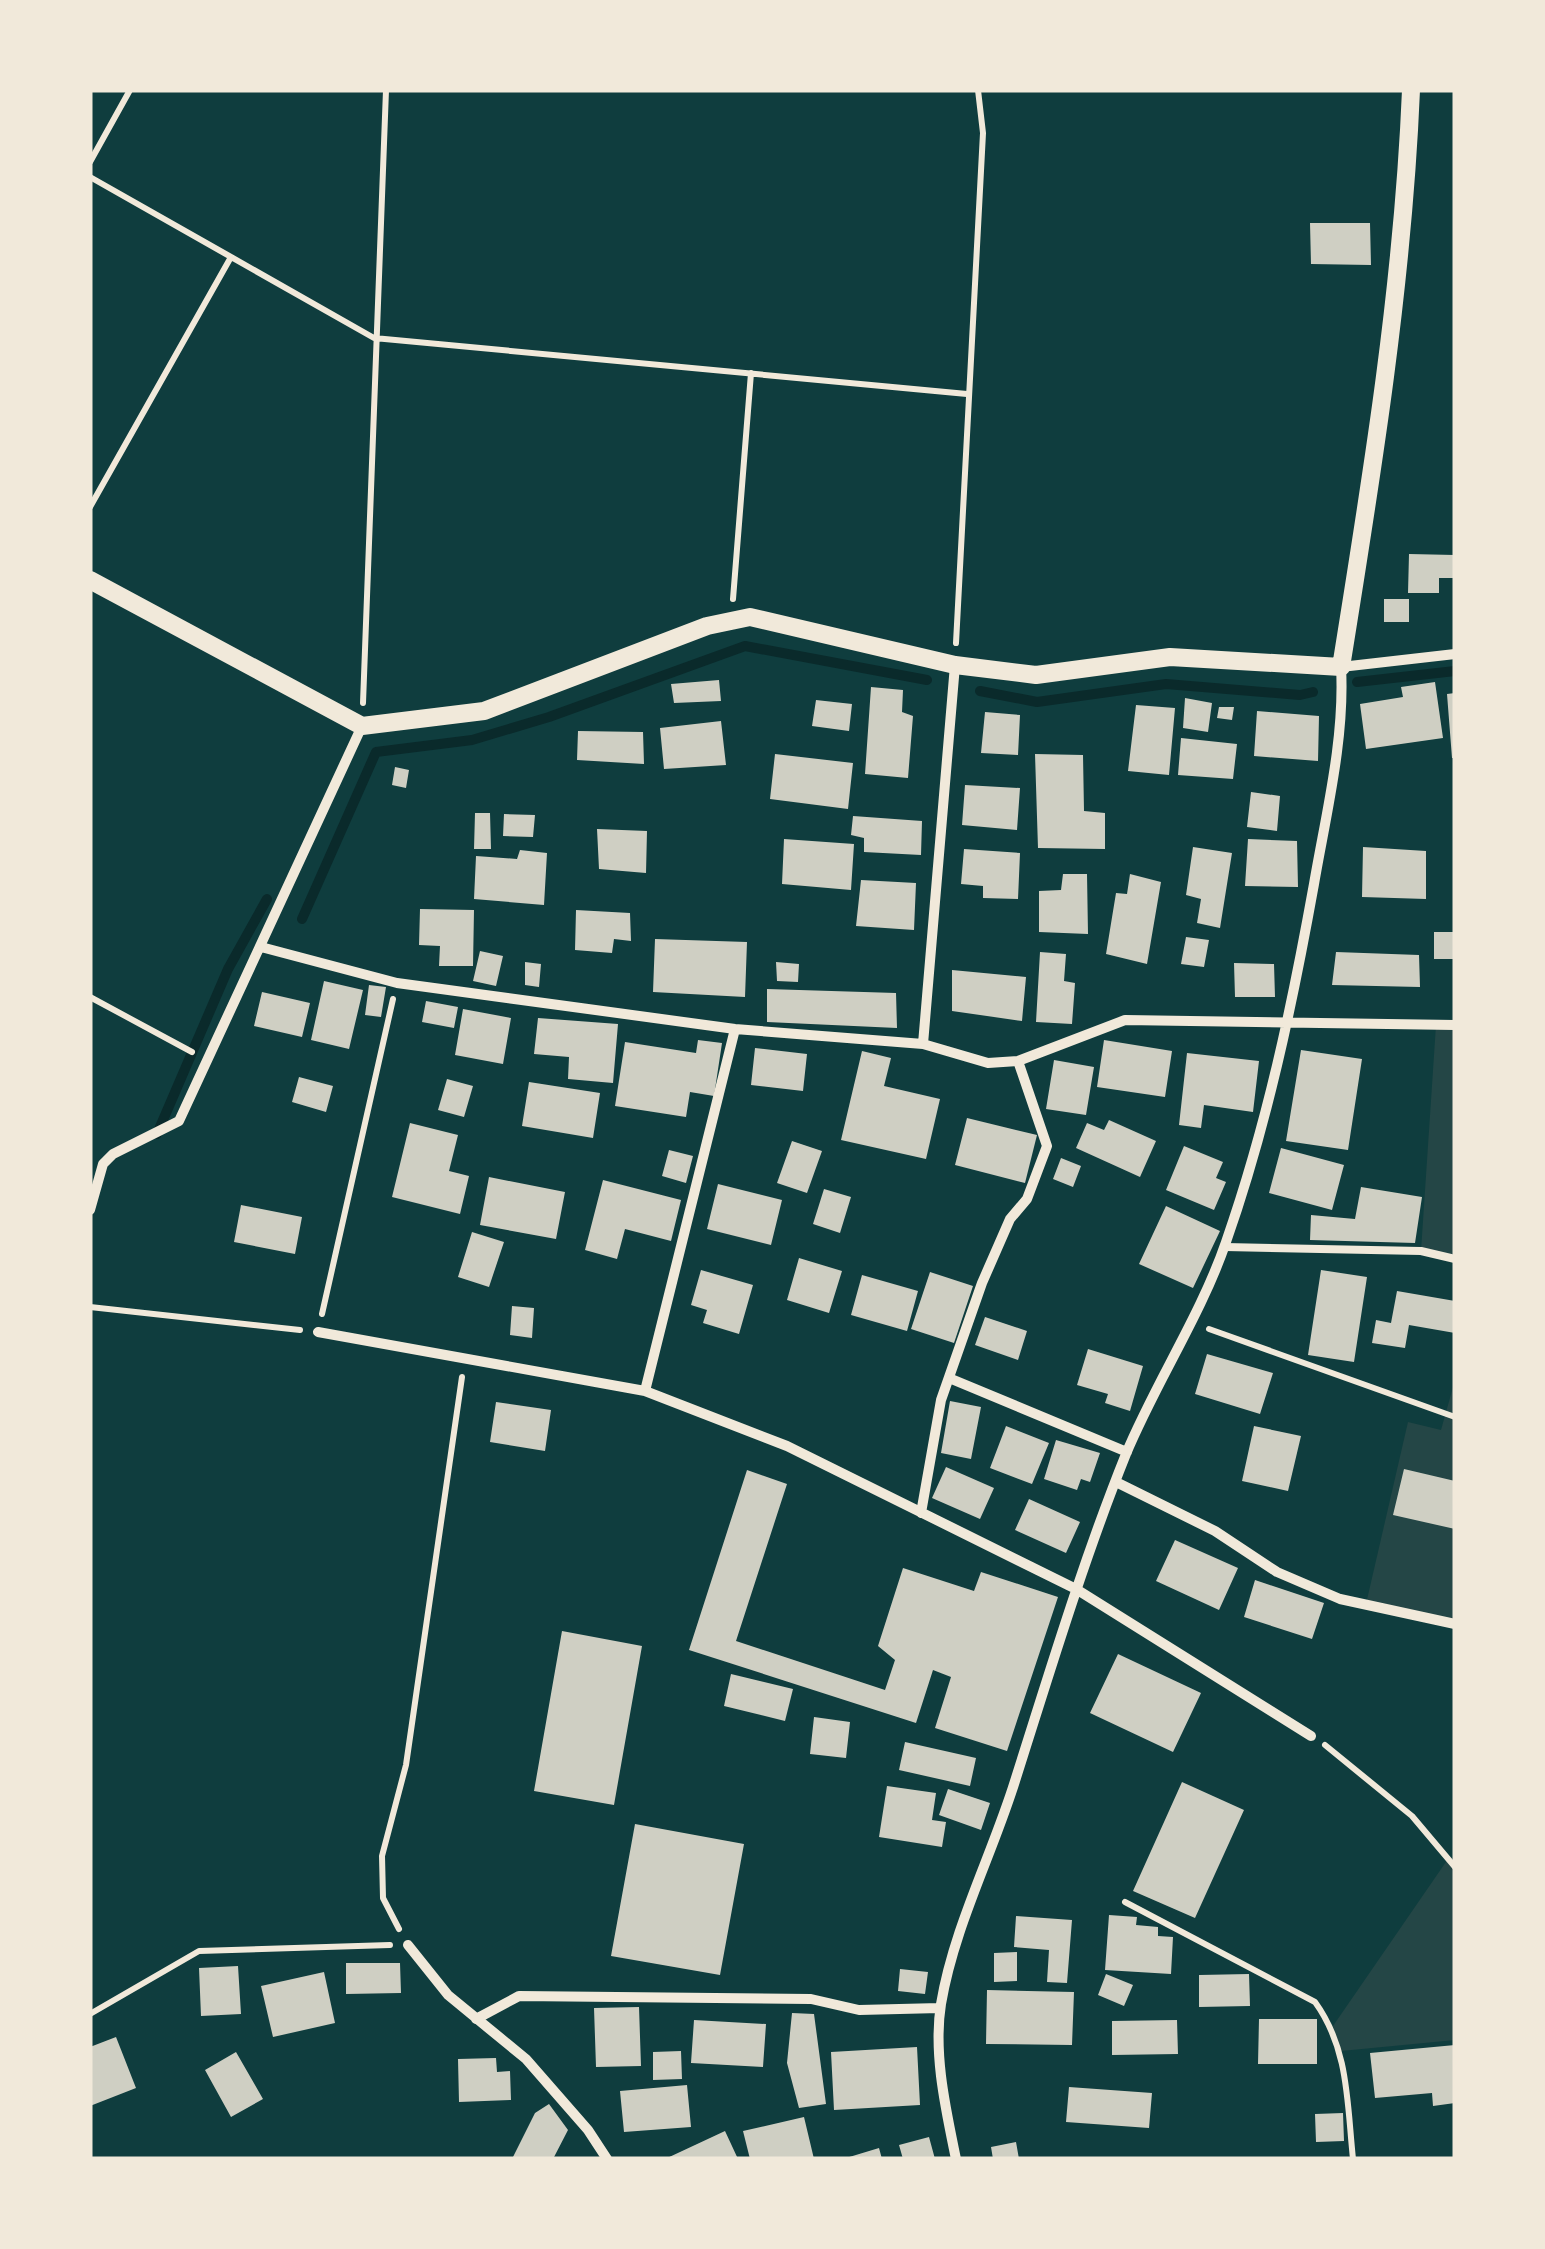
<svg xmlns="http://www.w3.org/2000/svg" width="1545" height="2249" viewBox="0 0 1545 2249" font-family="'Open Sans',sans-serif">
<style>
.green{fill:#244646}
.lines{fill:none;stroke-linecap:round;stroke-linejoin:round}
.stream{stroke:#0a2a2b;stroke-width:10}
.building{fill:#cfcfc3}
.path{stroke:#f1e9da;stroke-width:6}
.service{stroke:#f1e9da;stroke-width:8}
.minor{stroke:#f1e9da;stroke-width:10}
.tertiary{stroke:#f1e9da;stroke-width:18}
</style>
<rect width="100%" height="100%" fill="#0f3d3e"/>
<path class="green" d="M1436 1025H1455V1259L1421 1251Z
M1455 1380V1624L1366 1604 1408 1422 1441 1430Z
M1448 1859 1455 1867V2040L1341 2051 1333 2026Z"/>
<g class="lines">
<path class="stream" d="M1357 682 1455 671
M980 691 1037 702 1166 684 1300 695 1313 692
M302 919 376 752 472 740 549 717 745 646 927 680
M157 1134 228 969 267 899"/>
</g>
<path class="building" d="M1310 223H1370L1371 265 1311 264Z
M1409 554 1455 555V578H1439V593H1408Z
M1384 599H1409V622H1384Z
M719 680 721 701 674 703 671 684Z
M1435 682 1443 738 1366 749 1360 704 1403 697 1401 687Z
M871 687 903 690 902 712 913 716 908 778 865 774Z
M1455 693V758H1452L1447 694Z
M1185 698 1212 703 1208 732 1183 728Z
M816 700 852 704 849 731 812 726Z
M1136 705 1175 708 1169 775 1128 771Z
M1219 707H1234L1232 720 1217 718Z
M1257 711 1319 716 1318 761 1254 756Z
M985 712 1020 715 1018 755 981 753Z
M721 721 726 765 664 769 660 728Z
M578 731 643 732 644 764 577 760Z
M1181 738 1237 744 1233 779 1178 775Z
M775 754 853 763 848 809 770 799Z
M1035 754 1083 755 1084 811 1105 813V849L1038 848Z
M395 767 409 770 406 788 392 785Z
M965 785 1020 788 1017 830 962 825Z
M1251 792 1280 796 1277 831 1247 827Z
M475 813H490L491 849H474Z
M504 814 535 815 533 837 503 836Z
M853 816 922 821 921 855 864 852V838L851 835Z
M597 829 647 831 646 873 599 869Z
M784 839 854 844 851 890 782 884Z
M1248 839 1297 841 1298 887 1245 886Z
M1193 847 1232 853 1220 928 1197 923 1201 899 1186 895Z
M1363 847 1426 851V899L1362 897Z
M964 849 1020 853 1018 899 983 898V886L961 884Z
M520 850 547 853 544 905 474 899 476 856 517 859Z
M1063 874H1087L1088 934 1039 932V891L1061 890Z
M1130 874 1161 882 1147 964 1106 954 1116 893 1127 894Z
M861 880 916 883 914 930 856 926Z
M420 909 474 910 473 966H439L440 946 419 945Z
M576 910 630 913 631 941 614 939 612 953 575 950Z
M1434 932H1455V959H1434Z
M1186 937 1209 940 1204 967 1181 964Z
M655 939 747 942 745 997 653 992Z
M480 951 503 956 496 986 473 981Z
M1040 952 1066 954 1064 981 1075 983 1072 1024 1036 1022Z
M1336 952 1419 955 1420 987 1332 985Z
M525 962 541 964 539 987 525 985Z
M776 962 799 964 798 982 777 981Z
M1234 963 1274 964 1275 997H1235Z
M952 970 1026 977 1022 1021 952 1011Z
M324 981 363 990 349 1049 311 1040Z
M369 985 386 987 381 1017 365 1015Z
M767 989 896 993 897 1028 767 1022Z
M262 992 310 1003 302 1037 254 1026Z
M426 1001 458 1007 454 1028 422 1022Z
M463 1009 511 1018 503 1064 455 1055Z
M538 1018 618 1024 613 1083 568 1079 569 1057 534 1054Z
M698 1040 722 1043 714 1096 690 1092 686 1117 615 1106 625 1042 696 1053Z
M1104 1040 1172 1051 1165 1097 1097 1087Z
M755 1048 807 1054 803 1091 751 1085Z
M1301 1050 1362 1059 1348 1150 1286 1141Z
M862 1051 891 1058 884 1086 940 1099 926 1159 841 1140Z
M1187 1053 1259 1061 1253 1112 1204 1105 1201 1128 1179 1125Z
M1054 1060 1094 1067 1086 1115 1046 1109Z
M299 1077 333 1086 326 1112 292 1102Z
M447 1079 473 1086 464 1117 438 1110Z
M529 1082 600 1093 593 1138 522 1126Z
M967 1118 1037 1135 1025 1183 955 1165Z
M1109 1120 1156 1141 1140 1177 1076 1148 1087 1123 1104 1130Z
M410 1123 458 1135 449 1171 469 1176 460 1214 392 1197Z
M792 1141 822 1151 807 1193 777 1183Z
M1184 1146 1223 1162 1216 1178 1226 1182 1214 1210 1166 1190Z
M1281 1148 1344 1165 1332 1210 1269 1193Z
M669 1150 693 1156 686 1183 662 1176Z
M1061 1158 1081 1166 1073 1187 1053 1179Z
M489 1177 565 1192 556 1239 480 1225Z
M603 1180 681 1200 671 1241 625 1229 617 1259 585 1250Z
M718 1184 782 1200 771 1245 707 1229Z
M1361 1187 1422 1197 1415 1243 1310 1240 1311 1215 1355 1219Z
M824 1189 851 1197 840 1233 813 1224Z
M241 1205 302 1217 295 1254 234 1242Z
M1166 1206 1220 1231 1193 1288 1139 1264Z
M472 1232 504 1242 489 1287 458 1277Z
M799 1258 842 1271 829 1313 787 1300Z
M701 1270 753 1285 739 1334 703 1323 707 1310 691 1305Z
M1321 1270 1367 1277 1354 1362 1308 1355Z
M930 1272 973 1286 954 1343 911 1329Z
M862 1275 918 1291 907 1331 851 1315Z
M1397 1291 1455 1301V1333L1409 1325 1405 1348 1372 1343 1376 1320 1391 1323Z
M512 1306 534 1308 532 1338 510 1335Z
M985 1317 1027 1331 1018 1360 975 1345Z
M1088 1349 1143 1366 1130 1411 1105 1403 1108 1394 1077 1385Z
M1207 1354 1273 1373 1260 1414 1195 1394Z
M950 1401 981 1407 971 1459 941 1453Z
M496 1402 551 1410 545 1451 490 1442Z
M1006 1426 1049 1443 1032 1484 990 1468Z
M1254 1426 1301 1436 1288 1491 1242 1481Z
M1056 1440 1100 1453 1090 1482 1081 1479 1077 1490 1044 1479Z
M946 1467 994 1488 980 1519 932 1498Z
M1404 1469 1455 1481V1529L1393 1515Z
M747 1470 787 1484 736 1641 885 1690 895 1660 878 1646 903 1568 974 1591 981 1572 1058 1597 1007 1751 935 1728 951 1677 933 1670 916 1723 689 1650Z
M1029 1499 1080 1522 1066 1553 1015 1530Z
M1175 1540 1238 1568 1219 1610 1156 1581Z
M1255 1580 1324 1603 1312 1639 1244 1617Z
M562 1631 642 1646 614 1805 534 1791Z
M1118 1654 1201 1693 1173 1752 1090 1713Z
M731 1674 793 1689 785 1721 724 1706Z
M814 1717 850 1722 846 1758 810 1754Z
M905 1742 976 1758 970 1786 899 1770Z
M1182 1782 1244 1810 1195 1918 1133 1891Z
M887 1786 936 1793 932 1820 946 1822 942 1847 879 1837Z
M948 1789 990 1803 981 1830 939 1815Z
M635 1824 744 1844 720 1975 611 1956Z
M1109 1915 1137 1917 1136 1925 1158 1927V1936L1173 1937 1171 1974 1105 1970Z
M1016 1916 1072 1920 1067 1983 1047 1982 1049 1950 1014 1947Z
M1017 1952V1981L994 1982V1953Z
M346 1963H400L401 1993 346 1994Z
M238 1966 241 2014 201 2016 199 1968Z
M900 1969 928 1972 925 1994 898 1991Z
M324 1972 335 2023 273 2037 261 1986Z
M1106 1974 1133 1985 1124 2006 1098 1995Z
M1249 1974 1250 2006 1199 2007V1975Z
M987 1990 1074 1992 1072 2045 986 2044Z
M639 2007 641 2066 596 2067 594 2008Z
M792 2013 814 2014 826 2104 799 2108 787 2063Z
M1259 2019H1317V2064H1258Z
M694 2020 766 2024 763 2067 691 2063Z
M1177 2020 1178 2054 1112 2055V2021Z
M116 2037 136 2088 90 2106V2047Z
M1455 2045V2103L1433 2106 1432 2093 1375 2098 1370 2053Z
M917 2047 920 2105 834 2110 831 2052Z
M681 2051 682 2079 653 2080V2052Z
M236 2052 263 2099 231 2117 205 2070Z
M496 2058 497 2072 510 2071 511 2100 459 2102 458 2059Z
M687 2085 691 2127 624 2132 620 2091Z
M1069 2087 1152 2093 1149 2128 1066 2122Z
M549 2104 568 2130 553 2159H512L535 2113Z
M1343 2113 1344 2141 1316 2142 1315 2114Z
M804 2117 814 2159H750L743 2131Z
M725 2131 738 2159H665Z
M929 2137 935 2159H903L899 2145Z
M1016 2142 1019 2159H993L991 2147Z
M879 2148 882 2159H846V2158Z"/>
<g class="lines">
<path class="path" d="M90 162 130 90
M90 177 374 338 967 394
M90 507 231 257
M733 599 751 373
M956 643 983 133 978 90
M363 703 386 90
M90 997 192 1052
M90 1307 300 1330
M322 1314 393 999
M1209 1329 1455 1417
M1325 1745 1412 1816 1455 1867
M1125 1902 1315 2002C1349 2049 1347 2103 1353 2159
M399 1929 383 1898 382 1856 406 1765 462 1377
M90 2014 199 1951 390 1945"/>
<path class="service" d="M1225 1247 1421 1251 1455 1259"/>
<path class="minor" d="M261 947 397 983 735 1029 923 1044 988 1063 1018 1061 1125 1020 1455 1025
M923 1044 955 665
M90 1210 103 1164 113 1154 179 1121 362 726
M318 1332 645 1391 787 1446 1076 1589 1311 1736
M949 1378 1127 1452
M645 1391 735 1029
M1116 1482 1215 1531 1277 1572 1340 1599 1455 1624
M921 1513 941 1400 982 1283 1010 1219 1027 1199 1047 1146 1018 1061
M408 1945 448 1995 526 2059 588 2130 607 2159
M476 2019 519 1996 811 1999 859 2010 940 2008
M956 2159C946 2110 933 2054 941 2004 954 1927 992 1855 1015 1781 1050 1671 1083 1561 1126 1454 1156 1382 1201 1315 1226 1242 1267 1125 1292 1006 1314 884 1326 814 1345 739 1341 667L1455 654"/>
<path class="tertiary" d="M90 580 362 726 484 711 707 626 750 617 955 665 1036 675 1170 657 1341 667C1372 475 1403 284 1411 90"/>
</g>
<rect width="1545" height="2249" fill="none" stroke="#f1e9da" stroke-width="185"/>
</svg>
